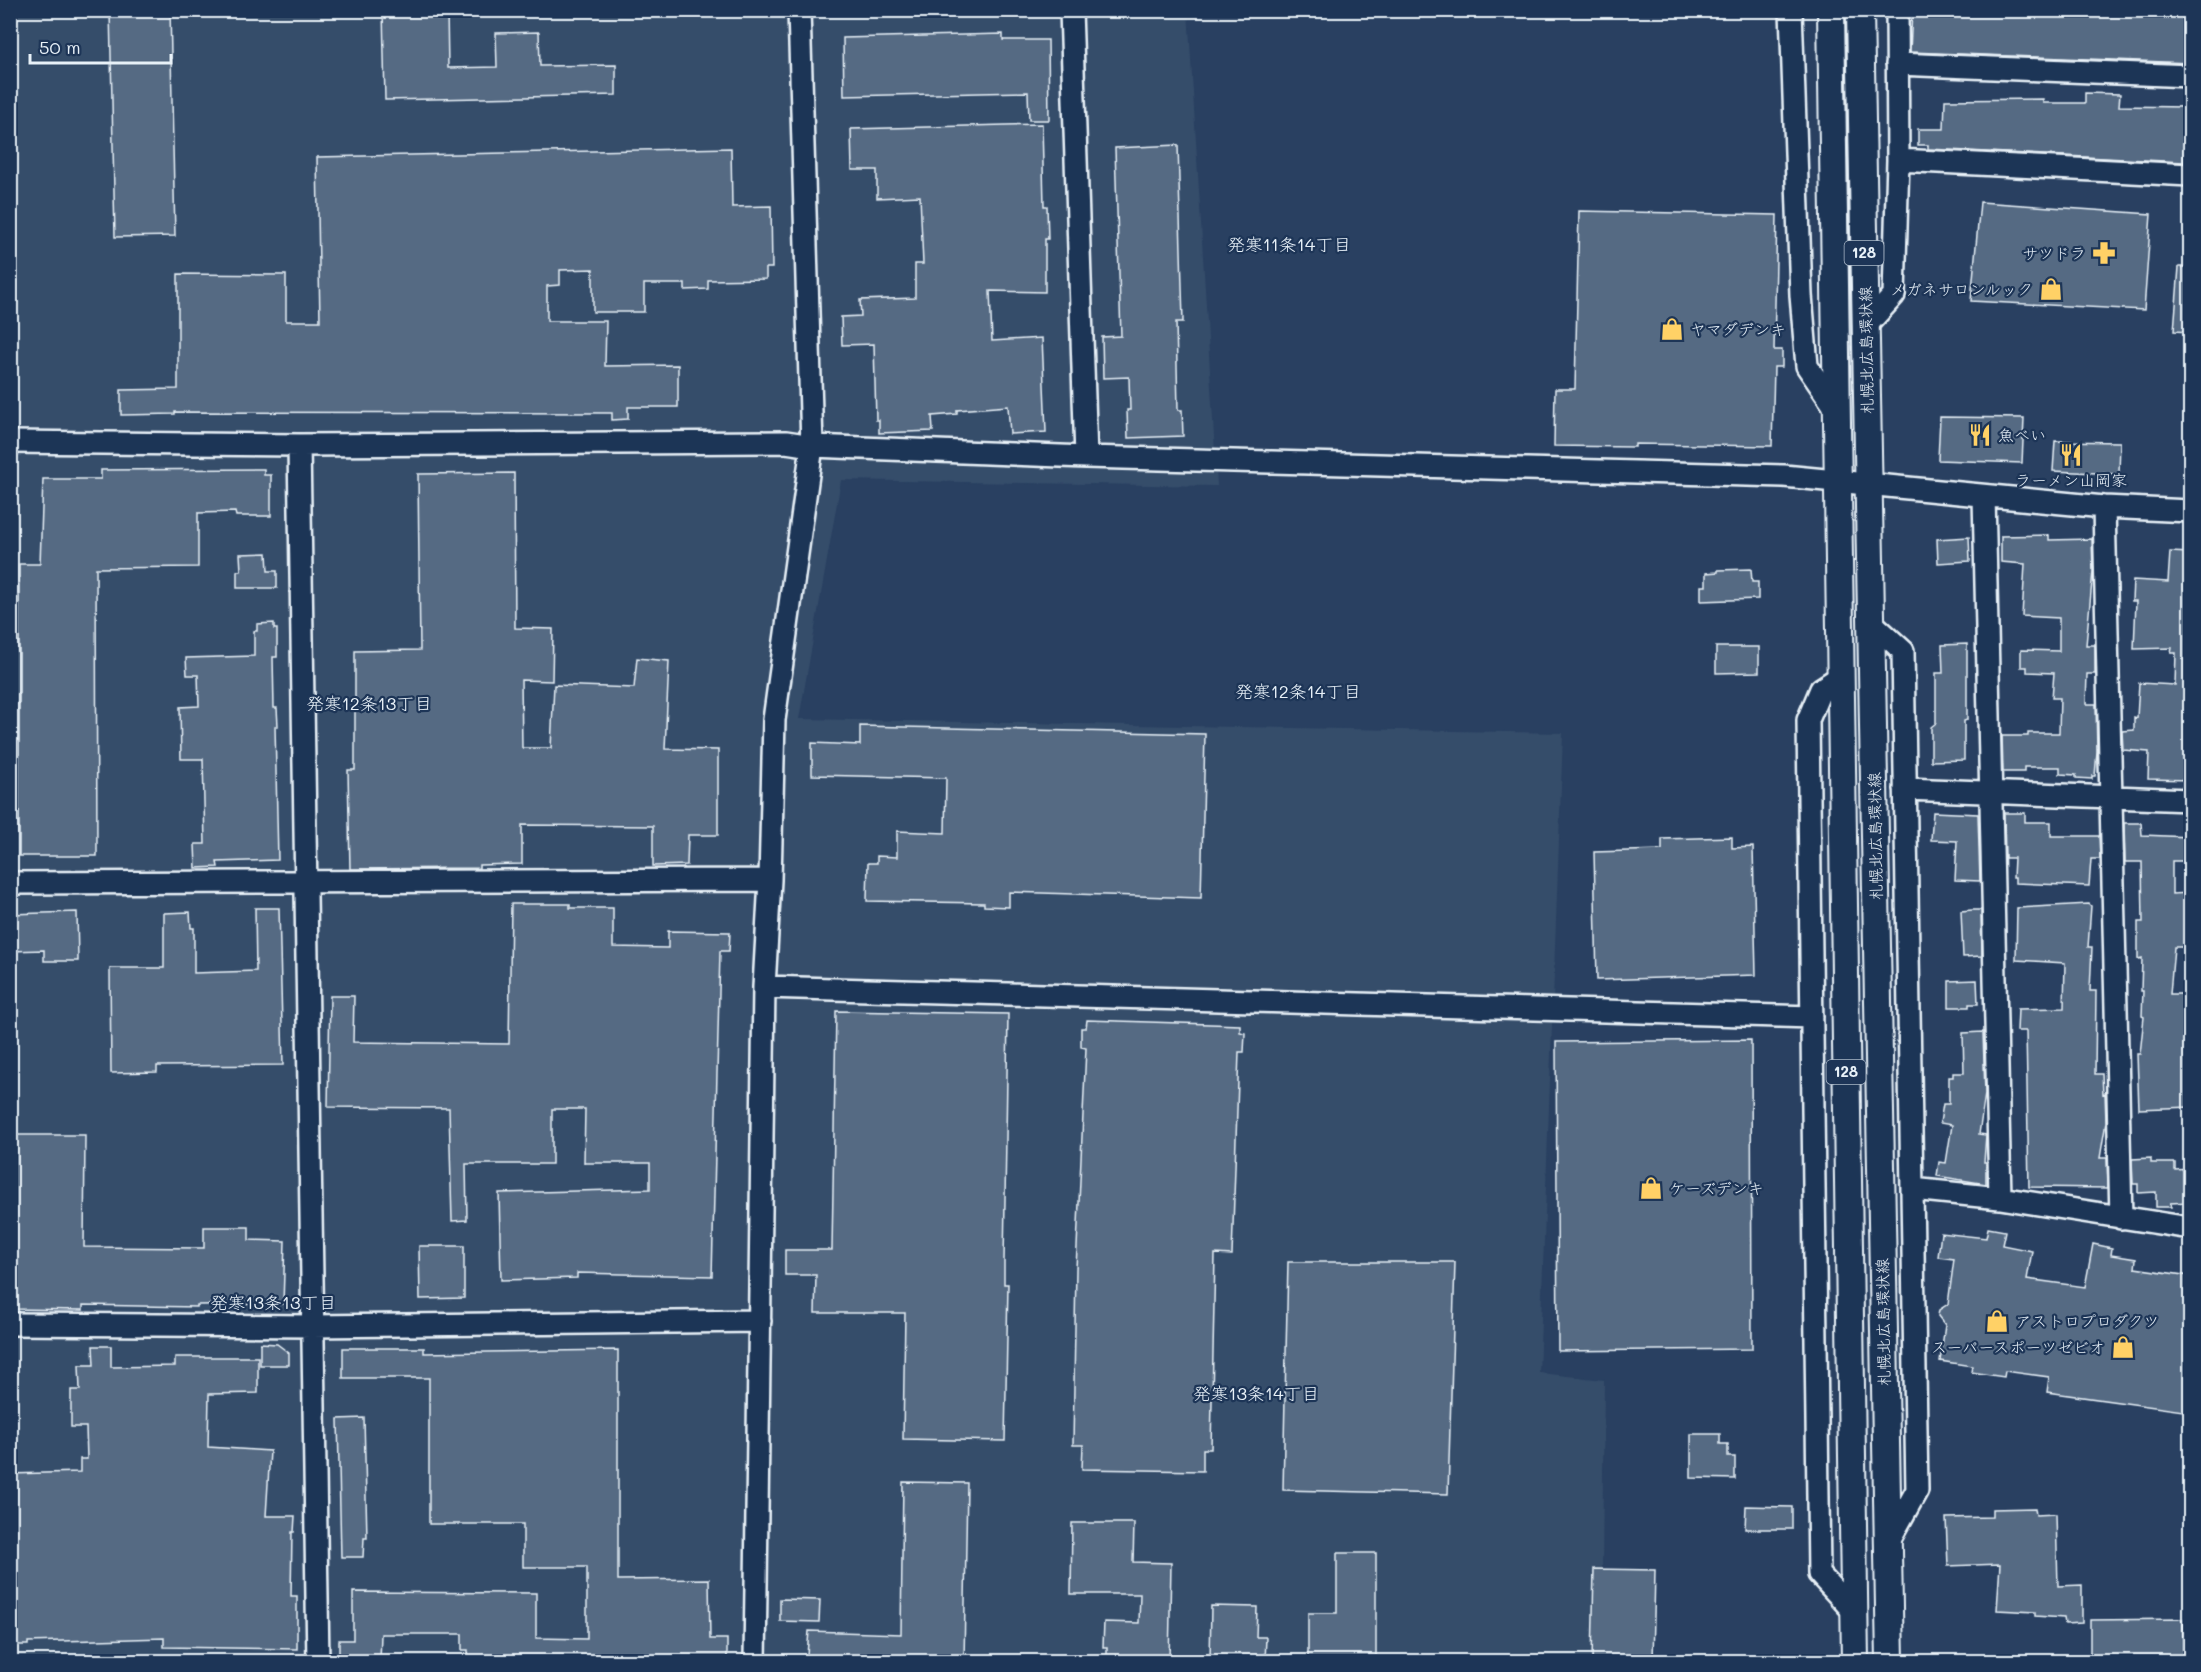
<svg xmlns="http://www.w3.org/2000/svg" width="2201" height="1672" viewBox="0 0 2201 1672" font-family="Mali,'Klee One',sans-serif">
<style>
.built{fill:#364d6b}
.building{fill:#556a83;stroke:#e8f1f8;stroke-width:1.5}
.lines{fill:none;stroke-linecap:round;stroke-linejoin:round}
.minor-casing{stroke:#e8f1f8;stroke-width:26}
.major-casing{stroke:#e8f1f8;stroke-width:30}
.minor{stroke:#1d3557;stroke-width:21}
.major{stroke:#1d3557;stroke-width:26}
.labels{text-anchor:middle;stroke-width:4.5;stroke-linejoin:round;paint-order:stroke}
.shield{fill:#1d3557;stroke:#abb9c8;stroke-width:1.5}
.shield-label{font-size:15px;font-weight:bold;fill:#e8f1f8}
.poi-label{font-size:16px;fill:#e8f1f8;stroke:#1d3557;text-anchor:start}
.street-label{font-size:16px;fill:#e8f1f8;stroke:#1d3557}
.neighbourhood-label{font-size:18px;fill:#e8f1f8;stroke:#1d3557}
</style>
<rect width="100%" height="100%" fill="#294061"/>
<filter id="ink" filterUnits="userSpaceOnUse"><feTurbulence type="fractalNoise" baseFrequency=".0167" numOctaves="2"/><feDisplacementMap in="SourceGraphic" scale="12" xChannelSelector="R" yChannelSelector="G"/><feConvolveMatrix kernelMatrix="1 2 1 2 8 2 1 2 1" color-interpolation-filters="sRGB"/></filter>
<g filter="url(#ink)">
<path class="built" d="M11 11H1188L1217 486 841 480 799 719 1563 733 1539 1373 1604 1380 1601 1661 11 1662Z"/>
<path class="building" d="M110 10H170L175 236 115 237Z
M383 10H447L448 68 497 67 496 33 539 32 540 66 616 65V95L385 100Z
M1912 10 2113 12V10H2190V63L1910 52Z
M1003 34V40H1048L1049 120H1029L1028 92 844 96 843 38Z
M2085 93 2120 94 2119 106 2184 107V162L1928 149V145H1918V129H1944L1945 100 2043 99V103H2085Z
M1042 124 1044 206H1047L1048 239H1045V292L990 291 992 341 1042 338 1046 432 1010 434 1008 406 957 410V414L932 416 933 431 879 433V420H876L874 344 842 345 841 317 861 316 860 300 915 298V264H923L920 196 877 198V170H852L851 129Z
M1178 145 1183 322H1176L1178 410H1182L1183 436 1128 438 1127 410H1130L1129 377 1103 378 1102 337 1121 336 1115 148Z
M731 148 732 207 771 206 772 268H766V279L708 280V289L685 290V284H644V312H593V269L560 270V285L547 286V321H606L605 366 678 365V407H628V419L612 420V413L175 412V414L121 415V390L178 389V274L286 275V321H320L317 157Z
M1980 202 2151 214 2144 310 1971 301Z
M1579 211 1777 215 1774 350H1782V367H1774L1772 446 1635 444V447L1554 446 1555 389H1575Z
M2179 267H2190V332L2174 331Z
M1940 417 2024 418 2022 463 1938 460Z
M2055 441 2120 442 2119 474 2053 471Z
M264 469V475H271V516H236L235 512 198 513V567L96 568 97 856H19V564H40L43 479H101V470Z
M514 473 515 628 553 629 552 681 521 680 522 748H551L554 685 634 688 637 658 669 661 665 749 718 750V835H688L687 865 653 866V826L522 825V864L479 865V868L350 869 348 770H355V651L420 650 418 474Z
M2049 535V540L2092 539 2093 571 2086 645H2095V674H2087L2086 704H2096L2097 751 2095 776H2092V779L2076 778V775L2060 774V767H2024V772H2003L2002 736H2028V733H2059L2060 698H2052L2054 673 2027 672V667H2021V650L2059 651V618L2022 616 2025 564 2001 562V536Z
M1969 537 1970 561 1938 563 1937 539Z
M2170 552 2190 553V780L2148 779 2149 752 2123 750 2122 731 2134 730V717L2137 718 2139 683 2175 685 2176 653H2171L2172 648 2134 649 2136 601H2132L2133 580 2168 582Z
M267 553 268 571H277V588H237V571H241L240 554Z
M1751 569 1752 582H1758V599L1701 601V586H1706V573L1718 572V570Z
M274 623V629H277V657H273L274 708H277L278 726H275L278 860 217 862 218 867 196 868 195 844H205L203 759H181L180 707 199 706 198 675H187L186 658 254 656V631H257V624Z
M1967 644V720L1964 721V760L1931 761V727L1936 723V673H1943L1942 645Z
M1716 647H1759V672L1716 673Z
M860 726 1205 734 1201 898 1009 892V907L984 906V903L867 901 868 863H877V856L897 857V831L945 833 946 778 812 775V743L860 745Z
M1933 812 1978 814 1980 881 1955 880 1957 841 1931 840Z
M2004 813H2025V822H2051V836H2099L2100 859H2091L2089 886 2015 883V878H2013L2014 858H2005Z
M2124 823H2141L2142 835 2190 837V861H2172V894L2190 893V947H2174L2170 994H2190V1107L2139 1109 2137 1054H2140L2144 1017 2142 1016 2143 991H2141L2142 958 2138 959V922H2143L2142 862H2125Z
M1732 837V848L1753 847 1756 975 1597 980 1594 852 1662 850V839Z
M511 904H570V908H613V947L668 948V931L730 932 729 951H720L712 1276 577 1273V1278L501 1280 499 1193 650 1189V1163H584L585 1109H552V1164H466L467 1220 452 1221 449 1108 328 1107 330 996H354L353 1042 509 1044Z
M2089 904 2091 906 2088 947H2092L2090 991H2096L2095 1074H2102L2103 1094 2105 1093 2106 1122 2100 1158H2107L2108 1188 2029 1187 2026 1031H2017L2018 1009 2064 1008 2065 963 2016 960 2017 908Z
M255 908H279L283 1065 157 1066V1072L111 1073 110 968H164V913L190 912 191 928H194V973L256 971Z
M1972 910H1981L1982 956 1963 957 1961 911Z
M77 912 78 961H44V950L10 951V914Z
M1977 980 1978 1004H1969V1007H1949V981Z
M836 1011 1008 1014 1004 1261V1284H1008L1005 1441 903 1439 905 1313H815L816 1275H785V1250H832Z
M1087 1020 1240 1025V1032L1245 1033 1244 1052H1239L1232 1255 1215 1254 1211 1449H1203V1471L1082 1469 1083 1445H1073L1076 1269 1086 1048 1081 1047V1028H1086Z
M1983 1032 1985 1094 1979 1134 1986 1135 1984 1162H1986V1184L1937 1176 1939 1162 1946 1163 1952 1125 1940 1123 1943 1104H1949V1077H1953V1073H1964L1963 1033Z
M1751 1040 1752 1349 1558 1351 1556 1042Z
M12 1135H85L84 1247 204 1248V1227H249V1240L285 1241 283 1304 197 1305V1307L83 1305V1310L10 1309Z
M2151 1158V1163H2175V1170L2190 1169V1202L2170 1203 2171 1207H2156V1192L2138 1193V1184H2133L2132 1159Z
M1988 1228 2005 1231 2002 1245 2032 1251 2027 1279 2085 1287 2093 1244 2112 1248 2111 1255 2136 1259 2135 1268 2190 1276V1412L2047 1392 2049 1377 2005 1371 2004 1377 1971 1372 1972 1366 1940 1361 1945 1325 1938 1316 1939 1310 1948 1304 1954 1259 1938 1257 1941 1233 1986 1238Z
M419 1246H464V1298L420 1299Z
M1288 1262H1455L1448 1494 1283 1490Z
M260 1343 277 1344 289 1353V1365H260Z
M93 1346H111V1367L175 1366V1357H258V1393L209 1394 208 1447 270 1451 266 1516H295L294 1532H292L291 1596H297V1649L164 1647V1638L28 1642V1645H10V1474L80 1472V1459H87L86 1427H71V1390H80L79 1365H94Z
M343 1348H424V1353L618 1350V1580L709 1579 710 1639H727V1662H468V1650H462V1634H381L380 1662H339V1640H353V1592L536 1593V1638L587 1639V1567H523V1524H429V1378H343Z
M364 1418 367 1538H364L363 1557H341L338 1419Z
M1691 1434H1720V1444H1728V1457H1735V1479L1691 1478Z
M903 1482 967 1483 964 1662H901V1659L807 1655 809 1631 901 1634Z
M1746 1506 1792 1507V1529H1745Z
M2035 1508 2036 1515 2056 1514 2058 1586 2082 1585V1623L2065 1624 2064 1618 2035 1616V1612L1997 1610 2000 1564 1948 1566 1946 1518 1992 1517V1509Z
M1072 1523H1134L1133 1562 1171 1563 1169 1662H1107V1647H1103L1104 1622 1139 1623 1140 1594H1071Z
M1337 1553H1376V1662H1308V1613H1337Z
M1594 1569 1655 1570 1653 1662H1592Z
M780 1599 820 1600 819 1622 780 1621Z
M1211 1606 1257 1607 1256 1637H1266L1265 1662H1210Z
M2183 1619V1662H2090V1620Z"/>
<g class="lines">
<g class="minor-casing">
<path id="minor" d="M1071 10 1086 457
M1791 10 1801 295 1807 366 1837 410
M1897 64 2190 76
M1898 160 2190 175
M1865 327 1894 295 1898 160 1897 10
M10 442 299 445 786 442 812 446 1086 457 1784 476 2104 507 2190 511
M299 445 318 1662
M1984 496 2000 1198
M2104 507 2121 1218
M1871 622 1903 651 1917 1490 1887 1544
M1841 676 1821 689 1808 720 1819 1574 1854 1612
M1905 789 2190 800
M10 883 770 880
M764 987 1812 1017
M1912 1189 2000 1198 2190 1228
M10 1324 313 1326 760 1321
M755 1662 764 987 770 880 774 720 812 446 799 10"/>
</g>
<g class="major-casing">
<path id="major" d="M1831 10 1855 1662
M1860 10 1890 1662"/>
</g>
<use href="#minor" class="minor"/>
<use href="#major" class="major"/>
</g>
</g>
<defs>
<g id="pharmacy-bare" transform="scale(1.8)"><path d="M-2-6h4v4h4v4h-4v4h-4v-4h-4v-4h4Z" fill="#ffd166" stroke="#1d3557" stroke-width="2.5" paint-order="stroke"/></g>
<g id="shop-bare" transform="scale(1.8)"><path d="M-5-2.5h2.3a2.7 3.5 0 0 1 5.4 0H5L5.5 6h-11ZM-1.5-2.5h3a1.5 2.3 0 0 0-3 0Z" fill="#ffd166" stroke="#1d3557" stroke-width="2.5" paint-order="stroke"/></g>
<g id="restaurant-bare" transform="scale(1.8)"><path d="M-5-6h1v4h1v-4h1v4h1v-4h1v5L-1.5 .5V6h-2V.5L-5-1ZM5-6V6H3V1.5H1.5Q1.5-4 5-6Z" fill="#ffd166" stroke="#1d3557" stroke-width="2.5" paint-order="stroke"/></g>
</defs>
<g fill-rule="evenodd">
<use href="#pharmacy-bare" x="2104" y="253"/>
<use href="#shop-bare" x="2051" y="289"/>
<use href="#shop-bare" x="1672" y="329"/>
<use href="#restaurant-bare" x="1980" y="435"/>
<use href="#restaurant-bare" x="2071" y="455"/>
<use href="#shop-bare" x="1651" y="1188"/>
<use href="#shop-bare" x="1997" y="1321"/>
<use href="#shop-bare" x="2123" y="1347"/>
</g>
<g class="labels">
<g class="shield">
<rect x="1844.5" y="241" width="39" height="24" rx="4.5"/>
<rect x="1826.5" y="1060" width="39" height="24" rx="4.5"/>
</g>
<g class="shield-label">
<text x="1864" y="258">128</text>
<text x="1846" y="1077">128</text>
</g>
<g class="poi-label">
<text x="2086" y="259" text-anchor="end">サツドラ</text>
<text x="2033" y="295" text-anchor="end">メガネサロンルック</text>
<text x="1690" y="335">ヤマダデンキ</text>
<text x="1998" y="441">魚べい</text>
<text x="2071" y="486" text-anchor="middle">ラーメン山岡家</text>
<text x="1669" y="1194">ケーズデンキ</text>
<text x="2015" y="1327">アストロプロダクツ</text>
<text x="2105" y="1353" text-anchor="end">スーパースポーツゼビオ</text>
</g>
<g class="street-label">
<text transform="translate(1866 350) rotate(-91)" y="6">札幌北広島環状線</text>
<text transform="translate(1875 836) rotate(-91)" y="6">札幌北広島環状線</text>
<text transform="translate(1883 1322) rotate(-91)" y="6">札幌北広島環状線</text>
</g>
<g class="neighbourhood-label">
<text x="1289" y="251">発寒11条14丁目</text>
<text x="1298" y="698">発寒12条14丁目</text>
<text x="369" y="710">発寒12条13丁目</text>
<text x="273" y="1309">発寒13条13丁目</text>
<text x="1256" y="1400">発寒13条14丁目</text>
</g>
</g>
<rect width="2201" height="1672" fill="none" stroke="#1d3557" stroke-width="36"/>
<rect x="18" y="18" width="2165" height="1636" fill="none" stroke="#e8f1f8" stroke-width="2" filter="url(#ink)"/>
<path d="M30 54v9h141v-9" fill="none" stroke="#e8f1f8" stroke-width="3"/>
<text x="39" y="54" font-size="18" fill="#e8f1f8" stroke="#1d3557" stroke-width="4.5" paint-order="stroke">50 m</text>
</svg>
